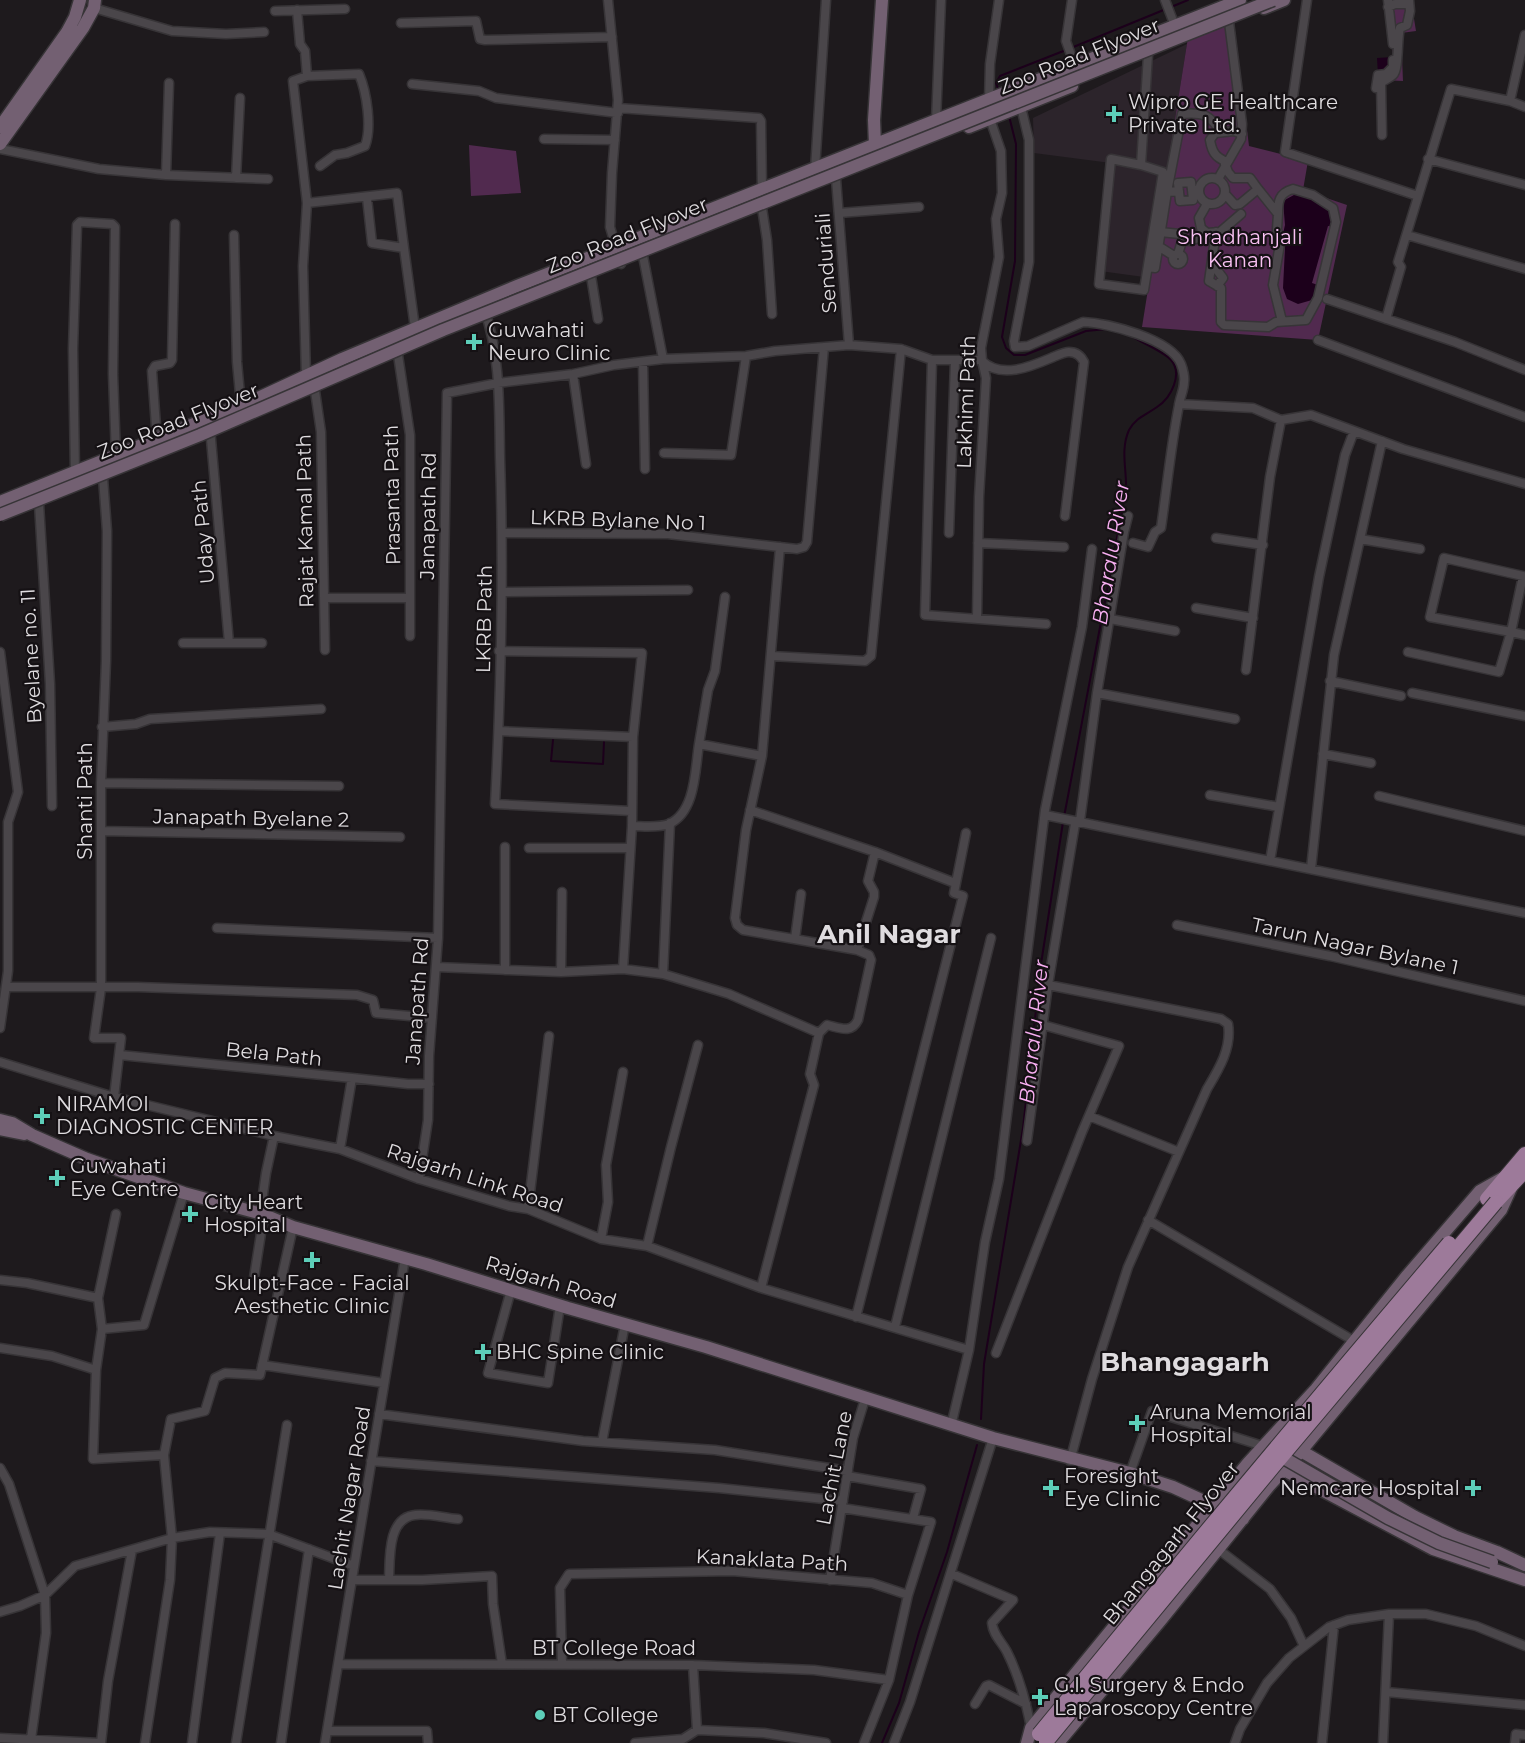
<svg xmlns="http://www.w3.org/2000/svg" width="1525" height="1743" viewBox="0 0 1525 1743" font-family="Montserrat,sans-serif">
<style>
.built{fill:#2c242b}
.green{fill:#512a4f}
.water{fill:#1c001b}
.lines{fill:none;stroke-linecap:round;stroke-linejoin:round}
.stream{stroke:#1c001b;stroke-width:2}
.street-casing{stroke:#373437;stroke-width:11}
.secondary-casing{stroke:#373437;stroke-width:15}
.primary-casing{stroke:#373437;stroke-width:16}
.street{stroke:#4a464a;stroke-width:8}
.secondary{stroke:#736072;stroke-width:12}
.primary{stroke:#9d7a9a;stroke-width:14}
.secondary-bridge-casing{stroke:#373437;stroke-width:15;stroke-linecap:butt}
.primary-bridge-casing{stroke:#373437;stroke-width:16;stroke-linecap:butt}
.secondary-bridge{stroke:#736072;stroke-width:12}
.primary-bridge{stroke:#9d7a9a;stroke-width:14}
.poi-dot{fill:#5dceb9;stroke:#151114;stroke-width:2}
.labels{text-anchor:middle;stroke-width:4.5;stroke-linejoin:round;paint-order:stroke}
.street-label{font-size:20px;fill:#dfdcdf;stroke:#151114}
.poi-label{font-size:20px;fill:#dfdcdf;stroke:#151114;text-anchor:start}
.park-label{font-size:20px;fill:#f9c1f3;stroke:#151114}
.water-label{font-size:21px;font-style:italic;fill:#f9aff2;stroke:#151114}
.district-label{font-size:26px;font-weight:bold;fill:#dfdcdf;stroke:#151114}
</style>
<rect width="100%" height="100%" fill="#1e1a1d"/>
<path class="built" d="M1187 44 1167 170 1160 172 1144 277 1100 271 1111 163 1034 153 1033 118Z"/>
<path class="green" d="M1384 0H1411L1416 31 1401 33 1403 81 1381 80 1380 93H1376L1378 75 1393 67 1392 29Z
M1233 14 1249 146 1308 161 1303 190 1347 205 1318 340 1142 327 1189 31Z
M469 145 516 151 521 193 471 196Z"/>
<path class="water" d="M1393 57V67L1378 75 1377 58Z
M1303 190 1330 210 1336 227 1328 226 1312 283 1318 285 1312 300 1298 304 1287 299 1283 288 1285 248 1282 238 1285 225 1283 201Z"/>
<g class="lines">
<path class="stream" d="M1171 7 1188 0
M1071 48 1166 9
M999 91 996 83 1000 76 1066 50
M1009 116 1016 144 1015 261 1002 337 1006 348 1014 355H1025L1086 331 1107 329
M553 740 551 761 603 764 604 742
M1064 817 1126 490C1127 470 1120 450 1129 430 1136 417 1146 415 1157 407 1171 398 1184 373 1170 359 1164 352 1139 341 1129 335
M981 1419 984 1364 1023 1128 1041 964 1063 822
M882 1743 899 1703 919 1632 947 1552 977 1445"/>
<g class="street-casing">
<path id="street" d="M608 0 618 100 612 173 610 227 621 264
M1072 0 1066 41 1075 66
M1165 0 1175 26
M1307 0 1285 152 1418 196
M1388 0 1393 44
M1388 7 1395 4H1409
M94 8 172 31 226 34 264 32
M297 10 300 44 305 51 307 76 359 74C367 93 372 128 365 146L347 153 335 155 320 166
M275 11 345 9
M401 23 476 21 480 39 485 40 612 37
M1525 35 1510 101 1525 107
M307 76 293 81 307 203 397 193 404 248
M412 84 479 91 496 98 618 113
M1376 88 1378 75 1386 74 1393 67V60
M989 101 990 64 999 0
M1021 107 1029 140V262L1014 341 1015 347 1028 346 1083 322C1108 323 1171 339 1181 364 1183 369 1185 378 1184 382 1184 390 1180 397 1179 405 1171 445 1167 487 1161 528L1155 532 1148 547 1133 543
M618 108 759 118 761 121 762 189
M936 121 941 0
M1382 135 1381 83C1384 80 1390 78 1393 75 1399 70 1397 38 1400 28L1407 25 1410 11 1409 0
M544 139 615 140
M0 149 99 169 166 175 268 179
M1428 159 1525 185
M1227 162C1215 157 1212 152 1210 140L1215 133 1234 131 1242 134
M1141 165 1111 159 1099 284 1144 290 1163 172 1141 165 1148 55
M815 169 826 0
M166 175 169 83
M1199 191a13 13 0 1 1 26 0a13 13 0 1 1-26 0Z
M236 178 240 98
M836 179 849 345
M1218 179 1241 139 1242 124 1229 22
M1192 190 1191 182 1178 183 1180 201 1193 200 1192 190H1199
M1179 191 1167 192 1182 114C1203 112 1210 115 1221 132
M1225 194 1235 205 1240 204 1258 189 1250 178H1233L1228 172 1225 164
M367 198 372 243 404 248 415 328
M1207 204 1199 218 1201 228 1207 233 1220 232 1241 214
M762 208 767 240 772 314
M839 213 919 207
M1278 214 1277 229 1280 244 1273 285 1282 321
M1160 232 1180 234 1183 238 1178 254
M1216 232 1209 281 1221 288V322L1224 325 1268 327 1276 322 1306 320 1318 298 1336 222 1333 208 1313 195 1293 189C1279 193 1278 201 1278 214L1258 189
M234 235 237 362 241 405
M1407 235 1525 269
M1182 240 1190 241 1198 238 1202 229
M1158 246 1174 256
M1173 259a5 5 0 1 1 10 0a5 5 0 1 1-10 0Z
M643 256 663 359
M1148 267 1155 268 1167 192
M1211 267 1217 270 1223 278 1217 286
M591 276 598 319
M1327 299 1455 342 1525 370
M484 309C501 355 499 409 500 458 504 573 501 689 495 804L631 811
M1386 319 1401 267 1398 262 1451 89 1510 101
M1318 340 1525 417
M398 355 410 435V636
M932 360 925 615 1046 624
M982 361C1001 379 1030 367 1051 358 1056 356 1064 352 1069 352 1077 352 1081 356 1084 362L1065 516
M643 363 645 469
M573 374 586 464
M306 376 303 266 307 203
M315 391 321 432 325 650
M1179 404 1253 408 1281 420 1311 415 1403 449 1525 484
M210 428 229 643
M157 440 152 371 155 366 170 363 172 360 175 224
M664 453 731 455 746 356
M75 472 73 349 77 225 80 222 112 224 115 227 113 374 116 456
M103 478 107 531 106 661 101 783V988L94 1038H121L114 1097
M39 504 50 684 52 806
M503 533 668 534 797 549 804 547 807 542 824 347
M949 533 955 362
M1216 538 1263 545
M1360 539 1420 549
M978 543 1064 547
M780 547 762 756 746 830 735 918 737 925 743 930 857 950 869 955 871 960 858 1020C851 1034 840 1028 827 1025L819 1033
M502 592 688 590
M324 598H410
M1196 608 1253 618
M977 618 979 497 986 378 982 360 981 348 999 257 996 219 1002 193 1001 151 990 119
M1110 619 1175 631
M183 643H262
M499 651 642 653 633 737 632 826 623 969
M0 652 18 792 8 822V971L0 1028
M1408 652 1499 672 1511 632 1430 617 1444 558 1523 576 1511 632 1525 635
M771 656 865 661 871 656 901 349
M1246 670 1270 477 1281 420
M1330 681 1401 696
M1097 693 1235 719
M1412 693 1525 716
M102 727 136 724 150 719 321 709
M499 731 633 737
M699 744 708 690 715 671 725 597
M1323 754 1371 763
M101 783 339 786
M1210 795 1279 807
M1379 796 1525 831
M750 810 875 852 955 883
M1045 815 1525 913
M632 826C643 826 658 828 669 824 696 812 695 769 699 744L762 756
M101 831 400 837
M529 848H630
M1270 861 1319 577 1345 455 1354 431
M1311 869 1334 655 1382 441
M1177 925 1330 956 1525 1001
M217 928 438 938
M795 939 801 894
M857 950 874 897V892L868 881 875 852
M436 967 561 972 623 969 663 974 729 994 819 1033 810 1074 814 1085 761 1288
M505 970V847
M561 972 562 892
M663 974 670 823
M1048 985 1221 1019 1228 1024C1232 1048 1219 1069 1207 1089L1128 1267 1092 1379 1070 1461
M6 987H138L357 995 373 1000 376 1013 432 1018
M120 1055 352 1078 340 1149
M0 1062 114 1097 274 1136 340 1149 419 1179 509 1206 528 1209 601 1239 647 1246 761 1288 969 1350
M352 1078 408 1084H429
M1089 1116 1179 1152
M1027 1141 1048 985 1075 824 1080 821 1097 693 1124 532 1128 516
M419 1179 428 1120 429 1056 438 938 447 393 498 383 573 374 614 365 663 359 746 356 775 351 849 345 901 349 932 360H982
M528 1209 549 1036
M1148 1220 1354 1341
M601 1239 608 1202 606 1165 623 1072
M647 1246 671 1147 698 1045
M0 1280 27 1283 98 1298 102 1329
M253 1284 262 1227 263 1194 266 1173 274 1136
M511 1290 488 1373 548 1383 560 1306
M98 1298 116 1214
M856 1317 963 896 954 893 966 833
M895 1327 991 938
M0 1348 52 1356 96 1370
M996 1353 1082 1132 1119 1046 1043 1025
M262 1365 384 1383
M379 1414 583 1441 715 1450 848 1471
M951 1426 969 1350 985 1242 999 1179 1045 810 1082 627 1092 549
M602 1442 625 1324
M164 1455 171 1419 205 1411 215 1378 225 1373 260 1375 293 1227
M371 1461 719 1488 843 1501
M0 1468 9 1484 45 1595 46 1633 31 1739
M1130 1473 1152 1411 1263 1446
M847 1476 921 1489 913 1518
M842 1508 931 1522 908 1595
M1218 1549 1270 1589 1291 1618 1304 1646
M952 1574 1013 1600 992 1623C993 1635 1002 1642 1007 1652 1019 1676 1026 1701 1031 1728
M352 1580H422L492 1576 493 1604 502 1664
M389 1580C390 1559 387 1518 415 1515 428 1513 444 1518 458 1519
M830 1580 853 1438 865 1399
M0 1612 20 1606 45 1595 75 1566 172 1538 164 1455 93 1459 96 1370 102 1329 144 1325 184 1193
M338 1664 693 1665 814 1670 889 1680
M562 1664 560 1588 569 1574 732 1571 872 1583 908 1595 889 1680 864 1743
M693 1665 697 1730
M1386 1692 1525 1705
M975 1704 986 1686 989 1685 1026 1704
M327 1731H427L428 1743
M0 1738 100 1743
M101 1743 108 1681 132 1550
M145 1743 170 1580 172 1538 210 1532 268 1534 354 1566
M192 1743 220 1533
M236 1743 287 1425
M281 1743 309 1549
M325 1743 405 1258
M635 1743 683 1739 697 1730 764 1733 826 1743
M894 1743 910 1702 993 1438
M1235 1743 1240 1729 1267 1683 1289 1658 1329 1627 1348 1620 1389 1614H1426L1476 1626 1525 1646
M1322 1743 1334 1625
M1383 1743 1389 1614
M1515 1743 1516 1734 1525 1735"/>
</g>
<g class="secondary-casing">
<path id="secondary" d="M1264 8 1284 0
M0 127 67 32 75 17 80 0
M969 127 1072 86
M0 144 83 28 94 8 95 0
M875 145 874 120 882 0
M0 502 256 399 342 359 517 286 1240 0
M0 1120 12 1123 32 1135 87 1159 184 1193 262 1214 293 1227 426 1264 568 1308 706 1347 993 1438 1130 1473 1173 1487 1243 1519
M0 1129 24 1134
M1301 1451 1415 1517 1454 1536 1497 1552 1525 1565
M1284 1470 1433 1549 1525 1580
M1027 1743 1031 1728 1248 1463 1316 1389 1406 1277 1480 1191 1503 1178
M1058 1743 1161 1620 1269 1486 1301 1451 1501 1210 1511 1188"/>
</g>
<g class="primary-casing">
<path id="primary" d="M1487 1199 1525 1154
M1496 1202 1525 1171"/>
</g>
<use href="#street" class="street"/>
<use href="#secondary" class="secondary"/>
<use href="#primary" class="primary"/>
<g class="secondary-bridge-casing">
<path id="secondary-bridge" d="M0 515 200 435 443 330 1273 0
M1282 1457 1388 1518 1439 1543 1492 1562"/>
</g>
<g class="primary-bridge-casing">
<path id="primary-bridge" d="M1039 1734C1174 1569 1311 1405 1449 1243
M1046 1742 1273 1467 1496 1202"/>
</g>
<use href="#secondary-bridge" class="secondary-bridge"/>
<use href="#primary-bridge" class="primary-bridge"/>
</g>
<g class="poi-dot">
<path d="M1111 105h6v6h6v6h-6v6h-6v-6h-6v-6h6z"/>
<path d="M471 333h6v6h6v6h-6v6h-6v-6h-6v-6h6z"/>
<path d="M39 1107h6v6h6v6h-6v6h-6v-6h-6v-6h6z"/>
<path d="M54 1169h6v6h6v6h-6v6h-6v-6h-6v-6h6z"/>
<path d="M187 1205h6v6h6v6h-6v6h-6v-6h-6v-6h6z"/>
<path d="M309 1251h6v6h6v6h-6v6h-6v-6h-6v-6h6z"/>
<path d="M480 1343h6v6h6v6h-6v6h-6v-6h-6v-6h6z"/>
<path d="M1134 1414h6v6h6v6h-6v6h-6v-6h-6v-6h6z"/>
<path d="M1048 1479h6v6h6v6h-6v6h-6v-6h-6v-6h6z"/>
<path d="M1470 1479h6v6h6v6h-6v6h-6v-6h-6v-6h6z"/>
<path d="M1037 1688h6v6h6v6h-6v6h-6v-6h-6v-6h6z"/>
<circle cx="540" cy="1715" r="6"/>
</g>
<g class="labels">
<g class="street-label">
<text transform="translate(1079 56) rotate(-22)" y="7">Zoo Road Flyover</text>
<text transform="translate(627 235) rotate(-22)" y="7">Zoo Road Flyover</text>
<text transform="translate(826 263) rotate(-94)" y="7">Senduriali</text>
<text transform="translate(966 402) rotate(-88)" y="7">Lakhimi Path</text>
<text transform="translate(178 421) rotate(-22)" y="7">Zoo Road Flyover</text>
<text transform="translate(392 495) rotate(-91)" y="7">Prasanta Path</text>
<text transform="translate(428 516) rotate(-89)" y="7">Janapath Rd</text>
<text transform="translate(618 520) rotate(2)" y="7">LKRB Bylane No 1</text>
<text transform="translate(305 521) rotate(-91)" y="7">Rajat Kamal Path</text>
<text transform="translate(203 532) rotate(-95)" y="7">Uday Path</text>
<text transform="translate(484 619) rotate(-89)" y="7">LKRB Path</text>
<text transform="translate(31 656) rotate(-93)" y="7">Byelane no. 11</text>
<text transform="translate(85 801) rotate(-90)" y="7">Shanti Path</text>
<text transform="translate(251 818) rotate(1)" y="7">Janapath Byelane 2</text>
<text transform="translate(1355 946) rotate(12)" y="7">Tarun Nagar Bylane 1</text>
<text transform="translate(417 1001) rotate(-86)" y="7">Janapath Rd</text>
<text transform="translate(274 1054) rotate(6)" y="7">Bela Path</text>
<text transform="translate(475 1178) rotate(18)" y="7">Rajgarh Link Road</text>
<text transform="translate(551 1282) rotate(17)" y="7">Rajgarh Road</text>
<text transform="translate(834 1468) rotate(-79)" y="7">Lachit Lane</text>
<text transform="translate(349 1498) rotate(-81)" y="7">Lachit Nagar Road</text>
<text transform="translate(1171 1543) rotate(-51)" y="7">Bhangagarh Flyover</text>
<text transform="translate(772 1560) rotate(3)" y="7">Kanaklata Path</text>
<text x="614" y="1655">BT College Road</text>
</g>
<g class="poi-label">
<text x="1128" y="109">Wipro GE Healthcare<tspan x="1128" dy="23">Private Ltd.</tspan></text>
<text x="488" y="337">Guwahati<tspan x="488" dy="23">Neuro Clinic</tspan></text>
<text x="56" y="1111">NIRAMOI<tspan x="56" dy="23">DIAGNOSTIC CENTER</tspan></text>
<text x="70" y="1173">Guwahati<tspan x="70" dy="23">Eye Centre</tspan></text>
<text x="204" y="1209">City Heart<tspan x="204" dy="23">Hospital</tspan></text>
<text x="312" y="1290" text-anchor="middle">Skulpt-Face - Facial<tspan x="312" dy="23">Aesthetic Clinic</tspan></text>
<text x="496" y="1359">BHC Spine Clinic</text>
<text x="1150" y="1419">Aruna Memorial<tspan x="1150" dy="23">Hospital</tspan></text>
<text x="1064" y="1483">Foresight<tspan x="1064" dy="23">Eye Clinic</tspan></text>
<text x="1460" y="1495" text-anchor="end">Nemcare Hospital</text>
<text x="1054" y="1692">G.I. Surgery &amp; Endo<tspan x="1054" dy="23">Laparoscopy Centre</tspan></text>
<text x="552" y="1722">BT College</text>
</g>
<g class="park-label">
<text x="1240" y="244">Shradhanjali<tspan x="1240" dy="23">Kanan</tspan></text>
</g>
<g class="water-label">
<text transform="translate(1111 553) rotate(-81)" y="7">Bharalu River</text>
<text transform="translate(1034 1032) rotate(-84)" y="7">Bharalu River</text>
</g>
<g class="district-label">
<text x="889" y="943">Anil Nagar</text>
<text x="1185" y="1371">Bhangagarh</text>
</g>
</g>
</svg>
